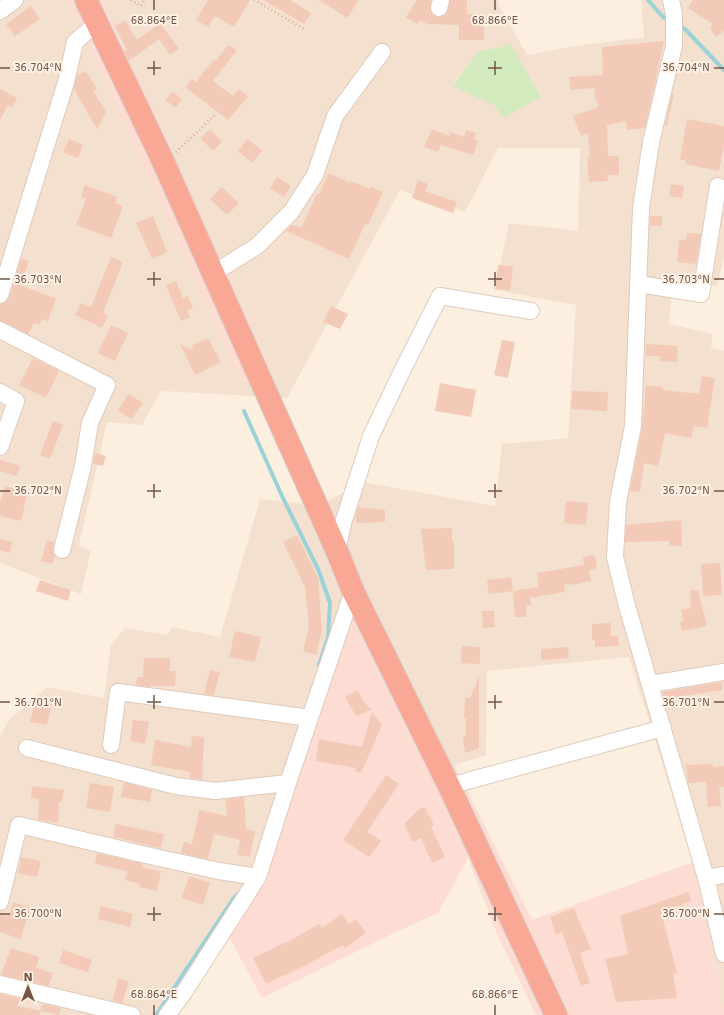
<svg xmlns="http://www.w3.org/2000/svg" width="724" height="1015" viewBox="0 0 724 1015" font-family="'DejaVu Sans',sans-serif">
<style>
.residential{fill:#f4e0ce;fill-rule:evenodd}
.commercial{fill:#fddcd3}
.grass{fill:#d3e9be}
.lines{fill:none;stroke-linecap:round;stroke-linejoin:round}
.stream{stroke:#9bd2d7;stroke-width:4}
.building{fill:#f2cab7}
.minor-casing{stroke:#e0cabc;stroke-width:18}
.highway-casing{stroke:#d8cfcb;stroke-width:24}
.path{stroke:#d6ae9b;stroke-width:2.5;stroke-dasharray:1 3;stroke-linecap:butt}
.minor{stroke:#fff;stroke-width:16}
.highway{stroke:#f8a895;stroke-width:22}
.ticks{fill:none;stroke:#735447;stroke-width:1.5}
.ticks-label{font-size:10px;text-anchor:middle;fill:#735447;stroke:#fff3e6;stroke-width:4;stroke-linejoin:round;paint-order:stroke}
</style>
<rect width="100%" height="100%" fill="#fcefe0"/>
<path class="residential" d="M0 0H498V4L527 55 569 47 644 37 641 0H724V259L717 286 673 277 669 324 713 334 711 348 724 351V1006L693 862 629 657 487 671 486 755 445 768 262 880 166 1015H0V736L10 719 48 687 104 698 111 644 125 628 168 635 172 627 220 637 260 499 321 505 362 482 495 506 502 444 568 438 576 305 495 290 509 223 578 231 580 148H498L465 212 400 190 287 398 161 391 142 425 107 422 79 545 91 551 81 594 0 563ZM510 43 503 118 495 106 453 85 478 51 502 47Z"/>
<path class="commercial" d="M69 0H103L272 368 243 384Z
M358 588 446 768 454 764 532 920 693 862 724 1006V1015H536L497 934 468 858 438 913 392 934 262 998 225 929 245 902Z"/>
<path class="grass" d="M510 43 541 97 503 118 495 106 453 86 478 51 502 47Z"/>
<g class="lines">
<path class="stream" d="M648 0 663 17 669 20
M679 26 685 29 724 70
M244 411 282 496 318 569 330 603 328 638 319 665
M156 1015 233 899 240 892"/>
</g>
<path class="building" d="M208 0H250L234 27 215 16 208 27 196 20Z
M264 0H290L311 13 304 24Z
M319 0H359L347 18Z
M417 0H431L430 11 433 15 437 17H442L446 14 450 0H467V14H484V40H459V25L427 24 420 20 417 24 406 17Z
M693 0H724V31L716 37 710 29 713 24 688 8Z
M31 6 40 19 15 36 6 24Z
M125 20 137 40 160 23 179 49 170 55 159 39 129 61 124 51 127 50 114 26Z
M664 41 645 128 627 130 626 121 607 125 608 156H619V175H607L608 181 589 182 587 157H590L588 133 581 136 573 116 596 108 599 105 595 98 594 88 570 90 569 77 603 75 602 47Z
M228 45 237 50 213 81 233 96 239 89 248 96 228 120 185 87 192 79 196 82 214 59 216 61Z
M86 71 97 89 93 91 106 112 97 129 74 89 77 75Z
M0 89 17 98 12 107 8 105 0 120Z
M173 91 182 100 176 108 165 100Z
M672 93H674L667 126 665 125Z
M687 119 724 126V146L719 171 685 164 686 160H680Z
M210 129 222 142 213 151 200 138Z
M432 129 449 136 450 132 464 137 466 130 476 133 474 139 478 141 473 155 441 145 438 152 424 147Z
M69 139 83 145 78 158 63 152Z
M248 139 262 151 252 163 238 151Z
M329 173 350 183 351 181 370 189 371 187 383 192 368 225 365 224 349 259 286 231 292 225 302 227 317 193 319 194Z
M277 177 291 186 284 197 270 188Z
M418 180 428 184 425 191 457 202 453 213 412 198Z
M671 184 684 186 682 198 669 196Z
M85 185 117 197 115 203 123 206 111 238 76 225 86 199 81 197Z
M222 187 239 203 227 215 210 199Z
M153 216 167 252 152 259 136 223Z
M650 216H662V226H650Z
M687 233 701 234 696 264 677 262 679 240H686Z
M111 257 123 262 103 313 108 316 102 328 75 315 81 303 91 307Z
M21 258 29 261 20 285 56 299 48 321 42 319 39 325 34 323 28 334 0 321V304L6 302 9 298Z
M498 265 513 267 510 290 495 289Z
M176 281 183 298 188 296 193 308 187 310 190 317 181 321 166 285Z
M331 306 348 314 340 329 323 322Z
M111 325 128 333 115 361 98 353Z
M208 338 221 362 195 375 180 344 193 350 191 346Z
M502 340 515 342 508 378 494 375Z
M646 344 678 346 677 362 659 361 660 356H646Z
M33 358 59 371 46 398 19 385Z
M702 376 715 378 707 428 694 426 691 438 665 433 658 466 644 463 640 492 630 491 642 428 646 385 663 387V390L699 394Z
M440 383 476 390 471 417 435 411Z
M572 391 608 392 607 411 571 409Z
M128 394 143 403 132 419 118 411Z
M53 421 63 425 50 459 40 455Z
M95 453 106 456 103 466 93 464Z
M0 460 20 466 17 476 0 471Z
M5 486 24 492V494L27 495 21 521 0 516V503Z
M566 501 588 503 586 525 564 523Z
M358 507 385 510V522L356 523V515Z
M681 520 682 546H669V541L625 542 626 525Z
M452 528V542H454V569L426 570 421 529Z
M297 535 318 578 322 631 316 655 303 651 309 627 305 587 283 542Z
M0 539 12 542 10 553 0 550Z
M47 540 54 542 53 552 55 556 52 564 41 561Z
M595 555 597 568 589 570 591 581 570 585V584L564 585 565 592 530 598 531 605H526V617H515L513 591 539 587 537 573 584 565 583 557Z
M720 563 722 595 703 596 701 564Z
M511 577 513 591 489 594 487 580Z
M40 580 71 590 68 601 36 591Z
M690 590H698L707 626 682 631 680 622 684 621 681 610 691 608Z
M482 611H494L495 627 483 628Z
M611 623V636H618L619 646 595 647V640H592V624Z
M235 631 261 637 255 662 229 657Z
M462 646 480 647V664L461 663Z
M568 647 569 658 541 660V649Z
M144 658H170V671H176L175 686H150V687L136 685 137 677H143Z
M210 670 220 672 214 695 204 694Z
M479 676V748L465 753 463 737 466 736V718H464L465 698H470Z
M722 682 723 690 664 699 662 692Z
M358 690 362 699 371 710 356 716 345 697Z
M36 699 52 702 47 725 30 722Z
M372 712 382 725 361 773 355 771 356 768 316 761 319 739 362 747Z
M133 720 149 722 145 744 130 741Z
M192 736 204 737 202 780 190 778V772L151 765 155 740 191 747Z
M713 764V767L724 766V787H719L721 806 708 807 706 782 688 783 686 765Z
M386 775 399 784 367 832 381 841 369 857 343 840Z
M124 782 152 790 150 802 121 797Z
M90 783 114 787 110 812 86 808Z
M32 786 64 790 62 802H59L58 823 38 820 39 799 31 798Z
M244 797 246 829 255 831 250 857 237 855 240 840 214 834 208 859 181 853 184 842 192 844 199 810 227 816 225 799Z
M425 807 434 825 431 827 445 857 432 863 421 838 413 842 404 824 419 809Z
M116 824 164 834 161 848 113 837Z
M97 853 143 864 142 868 161 871 157 891 139 887 140 884 125 880 127 871 95 864Z
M21 857 41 861 37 877 18 873Z
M189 876 210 883 203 905 182 898Z
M688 892 691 901 661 912 677 973 673 974 677 998 616 1002 605 959 628 954 620 916Z
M13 902 31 908 20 939 0 932V913L8 916Z
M101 906 133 914 130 927 98 919Z
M574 908 591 949 580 953 590 983 581 986 562 932 556 935 550 917Z
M342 914 349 924 356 919 366 933 345 948 343 945 306 965 266 984 253 958 295 938 319 924 322 928Z
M11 948 39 957 36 968 53 973 49 986 1 975Z
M63 950 92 960 88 972 59 963Z
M118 978 129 982 122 1003 113 1001Z
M0 994 21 999 19 1006 40 1011V1015H0Z
M43 1004 61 1008 59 1015 40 1011Z"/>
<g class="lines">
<g class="minor-casing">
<path id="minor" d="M671 0 674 14V46L651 142 641 208 633 426 618 502 615 557 627 606 706 878 724 954
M439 8 441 0
M0 11 15 0
M214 273 257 246 291 212 315 175 335 116 382 52
M639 284 701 294 718 186
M0 295 66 82 75 42 97 23
M0 330 107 385 90 423 83 466 62 550
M0 392 16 401 0 447
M337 551 343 523 371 436 403 369 440 296 531 311
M651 684 724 672
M111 745 118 692 310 718
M27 748 176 786 215 791 288 783
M449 786 663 728
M706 878 724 875
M0 902 19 825 146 855 219 871 258 877
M0 984 132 1015
M167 1015 183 994 258 877 288 783 353 591"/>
</g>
<g class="highway-casing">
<path id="highway" d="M86 0 162 159 337 551 353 591 449 786 556 1015"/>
</g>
<path class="path" d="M131 0 141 6 145 0
M254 0 306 30
M176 152 215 115"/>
<use href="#minor" class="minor"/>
<use href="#highway" class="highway"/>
</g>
<path class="ticks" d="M154 0V10M495 0V10M154 61V75M495 61V75M0 68H10M147 68H161M488 68H502M714 68H724M154 272V286M495 272V286M0 279H10M147 279H161M488 279H502M714 279H724M154 484V498M495 484V498M0 491H10M147 491H161M488 491H502M714 491H724M154 695V709M495 695V709M0 702H10M147 702H161M488 702H502M714 702H724M154 907V921M495 907V921M0 914H10M147 914H161M488 914H502M714 914H724M154 1005V1015M495 1005V1015"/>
<g class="ticks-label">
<text x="154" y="24">68.864°E</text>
<text x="495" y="24">68.866°E</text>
<text x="38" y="71">36.704°N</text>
<text x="686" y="71">36.704°N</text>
<text x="38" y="283">36.703°N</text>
<text x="686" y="283">36.703°N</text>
<text x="38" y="494">36.702°N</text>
<text x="686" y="494">36.702°N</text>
<text x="38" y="706">36.701°N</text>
<text x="686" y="706">36.701°N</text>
<text x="38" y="917">36.700°N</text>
<text x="686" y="917">36.700°N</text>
<text x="154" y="998">68.864°E</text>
<text x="495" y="998">68.866°E</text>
</g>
<g transform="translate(28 987)" stroke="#fff3e6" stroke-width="3" paint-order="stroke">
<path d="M0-3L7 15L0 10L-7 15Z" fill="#735447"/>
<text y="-6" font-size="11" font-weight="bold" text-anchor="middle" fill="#735447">N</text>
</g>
</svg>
